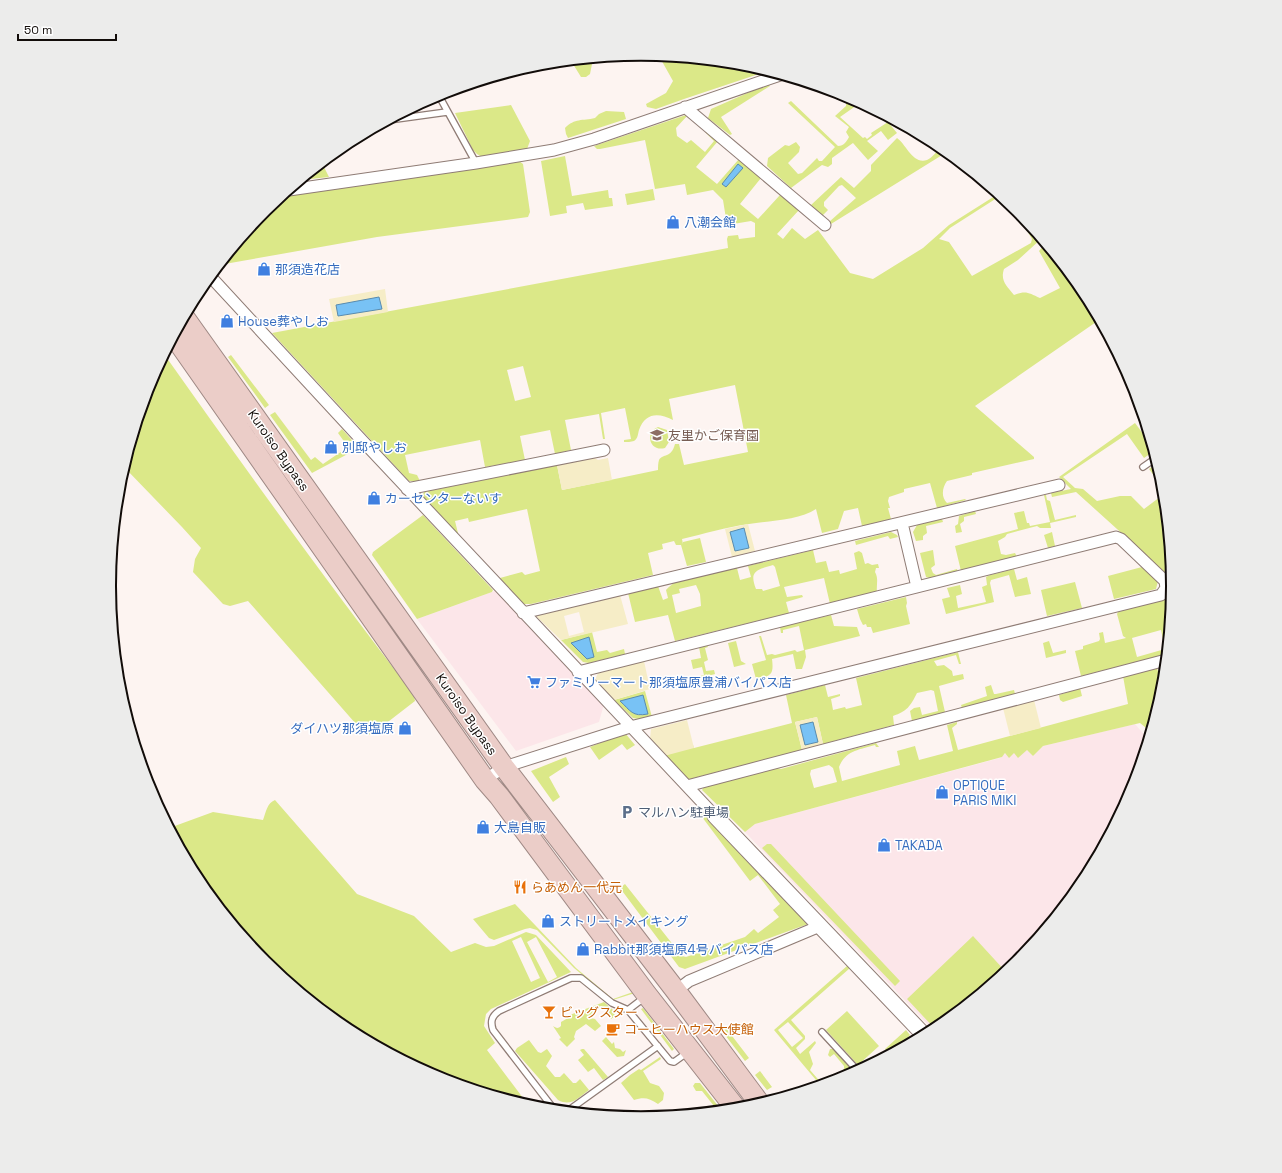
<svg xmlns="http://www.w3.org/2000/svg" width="1282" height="1173" viewBox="0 0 1282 1173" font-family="'Space Grotesk','Noto Sans JP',sans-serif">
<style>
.commercial{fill:#fce6e9}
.green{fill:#dbe888;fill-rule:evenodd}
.sand{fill:#f6edc7;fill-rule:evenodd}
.water{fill:#78c2f5;stroke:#598bae}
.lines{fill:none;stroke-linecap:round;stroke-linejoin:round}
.lane-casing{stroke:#8f7c75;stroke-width:8}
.street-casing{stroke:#8f7c75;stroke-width:13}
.secondary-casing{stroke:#8f7c75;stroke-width:17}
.highway-casing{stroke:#9f8985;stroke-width:22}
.lane{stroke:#fff;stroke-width:5.5}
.street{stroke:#fff;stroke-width:11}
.secondary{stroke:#fff;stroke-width:15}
.highway{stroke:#ebcdc8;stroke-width:20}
.labels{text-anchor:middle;stroke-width:3;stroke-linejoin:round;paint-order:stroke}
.shop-label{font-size:13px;fill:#366cbe;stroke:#fff;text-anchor:start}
.education-label{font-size:13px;fill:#785e54;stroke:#fff;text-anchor:start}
.street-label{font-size:13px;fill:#120c09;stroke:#fff}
.service-label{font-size:13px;fill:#4e5e75;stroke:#fff;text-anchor:start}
.food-label{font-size:13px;fill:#c56008;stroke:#fff;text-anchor:start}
.rim{fill:none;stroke:#120c09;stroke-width:2}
</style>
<rect width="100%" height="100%" fill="#fdf4f1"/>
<path class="commercial" d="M495 591 604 704 599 722 516 751 417 619Z
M1135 724 1148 739 1133 790 1084 883 1017 963 934 1031 745 832 755 824 1000 758 1006 753H1014L1027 750 1033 756 1043 746Z"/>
<path class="green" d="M659 56 745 64 768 71 684 99 656 109 647 107 646 104 666 93 673 81Z
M599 58 592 64 590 74 586 77H581L573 64 575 61Z
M768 84 770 86 721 117 732 134 730 135 708 118 711 109Z
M836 92 845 95 860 103 840 117 863 138 865 137 867 139 872 135 871 133 888 122 897 133 888 140 881 131 867 141 878 151 868 160 853 143 832 158V164L828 167 822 165 791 188 767 166 768 158 785 145 789 146 796 142 800 147 799 152 788 163 798 174 802 173 817 158 819 161H822L835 147 788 103 791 101 838 146C844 146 847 141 849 137L846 132 849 127 835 116 846 106V102Z
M511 105 530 141 527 149 482 157 477 154 473 150 455 113Z
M606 111 624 112 626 119 568 138 566 134 565 128C575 118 582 121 595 118L599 114Z
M686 115 687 116 676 128 677 136 687 143 691 140 705 152 714 141 705 132 707 130 718 141 696 167 717 184 739 159 761 178 740 204 758 219 780 195 799 210 777 234 783 239 792 228 805 239 818 230 850 273 873 279 923 248 949 225 998 194 1000 196 950 228 939 239 949 242 972 276 1031 243 1032 239 1012 206 1018 210 1041 239 1018 260 1004 269C1000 281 1007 286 1014 295 1026 290 1029 293 1040 298L1060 288 1039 251 1045 244 1084 291 1099 320 975 406 1034 457V459L972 473V475L947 481C942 488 941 497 947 503L965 499 966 500 937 508 930 483 904 489V492L889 497 888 501 890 508H888L891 519 862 526 858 508 844 511 838 529 822 533 816 509C800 520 768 521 749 524 726 527 704 534 682 539L683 544V542L700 538 706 562 687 566 681 545H676L674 541 662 544 663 549 648 553 653 575 531 604H524L501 580 500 578 522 572 525 575 540 571 527 509 469 522 468 518 455 521 458 533H455L422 497 424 492 557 465 562 490 658 470C658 467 658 463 659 460 663 453 671 459 675 444H679L684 465 748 452 735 385 669 399 673 420C658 412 645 413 639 430 638 433 638 439 634 441 631 442 627 442 624 442V440L631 439 625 408 601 413 605 439H603L599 414 565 420 571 450 555 454 550 430 520 436 525 460 485 467 480 440 405 455 409 473 417 475 420 481H409L272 333 728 248 727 239 728 236 738 235 739 239 755 237V223L751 221 727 225 723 200 713 190 687 195 685 184 655 189 645 140 600 149H597L594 146ZM523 366 531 397 515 401 507 370Z
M897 138C906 144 913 165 927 160 932 158 937 151 941 147L947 152 831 224 829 222 856 198 842 185 839 186 824 202V206L828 210 822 216 811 205 841 177 854 188 871 171V165Z
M565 156 572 196 608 190 609 198H612L613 206 585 210 583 203 566 206 567 213 550 216 541 161Z
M519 161 523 164 530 212 528 217 377 237 219 265 265 210 283 194Z
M322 163 329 177 301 180Z
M653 189 655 200 627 205 625 194Z
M164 354C245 469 328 583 414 695L415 701 371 735 363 732 248 601 230 606 223 604 193 572 195 559 201 548 182 527 124 467 149 383Z
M231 355 269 405 265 408 228 357Z
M275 412 311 460 315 457 323 464 348 447 338 433 342 429 359 448 312 473 270 415Z
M1135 423 1153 447 1154 451 1144 458 1127 434 1063 477 1075 488 1083 489 1097 501 1120 496H1131L1144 509 1164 494 1173 582 1117 529 1076 492 1052 497 1051 493 1071 489 1059 477Z
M658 427 667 430 669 442 665 448C650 452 644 433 658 427Z
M1157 463 1164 489 1149 469Z
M1044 495H1046L1047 500 1050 501 1055 520 1076 515V517L1050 523 1051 528H1040L1037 526 1007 534 1005 537 998 541 1001 554 1006 555 1015 553 1017 557 961 571 955 546 1018 529 1014 513 1024 511 1027 523H1029L1030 526 1050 522Z
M975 511 976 514 964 517V521L960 524 962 532 956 533 955 526 958 524 959 516Z
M423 515 493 590 492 592 417 619 372 555 373 552Z
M942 519 943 522 926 526 927 533 923 536V540L916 541 913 532 917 525Z
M891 532 897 535 898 537 890 539 888 536 856 545 855 541Z
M1052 532 1055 546 1048 548 1044 535Z
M813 550 816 563 826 561 829 572 839 570 840 574 857 569 854 553 859 551 862 553 865 564 868 563 872 565 878 564 879 568H876L875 572C879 579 876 585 877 593L830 604 824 578 784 587 787 597 802 595 803 597 786 602 789 613 675 641 668 615 635 622 628 593 658 586 663 600 668 598 666 590C674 582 685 574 696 577L737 568 740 580 751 577 748 566ZM773 565 775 567 780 586 763 591 762 589H756C749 571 756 570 773 565ZM696 585 700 594 701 606 676 613 672 595 680 593 679 589Z
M933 550 935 565 931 568 933 573 936 575 957 569 958 572 932 579 926 577 920 553Z
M1142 567 1158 581 1156 589 1114 599 1108 576Z
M1014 569 1017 580 1027 577 1031 594 1015 597 1009 575 991 580 990 583 994 602 946 614 942 599 950 597 947 588 960 585 962 594 956 596 958 608 986 602 982 587 987 585 986 577 990 575Z
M1075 582 1082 608 1047 616 1041 590Z
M1173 596 1167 654 1081 676 1075 651 1083 649V646L1099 641 1100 639 1099 633 1103 632 1105 643 1126 638 1123 636 1117 614 1118 612ZM1161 630 1165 649 1137 657 1132 638Z
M906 597 907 603 906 606 910 624 873 633 871 627H867L866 624 863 625 860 619 857 609Z
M831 615 834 626 857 627 860 636 805 650 806 657 802 669H796L793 654 772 659C774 675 771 676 756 679L752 664 766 660 759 636H761L767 655 772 654 775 655 795 650 797 652 804 650 799 626 783 630V633H781L780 627Z
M592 632 597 652 607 650 610 653 624 649 625 654 589 663 583 662 561 640Z
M736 641 741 661 746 664 734 667 728 643Z
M1049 641 1053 653 1066 650V653L1046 658 1043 643Z
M707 645 708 647 705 648 708 660 704 662 706 671 714 670 715 674 697 679 696 677 704 675 702 667 693 669 691 660 701 658 699 647Z
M958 652 961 664H959L956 655 934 661 937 666 944 665 952 671 953 676 963 674 964 679 939 686 945 712 912 721 910 711 914 708 920 707 922 715 938 711 934 691 931 690 917 693C910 707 907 711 893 716L894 725 823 744 817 717 795 722 802 750 690 779 685 778 664 756 693 745 694 748 792 723 786 695 825 685 828 697 840 694V696L831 699 833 710 845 707 846 709 862 705 856 678Z
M1157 668 1163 691 1151 732 1140 723 1043 746 1033 756 1027 750 1018 758 1014 753 1009 758 1005 753 1002 757 755 824 745 832 702 790 704 787 776 768 781 769 876 743 879 747H876L875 745C859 750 846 750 839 767L842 781 900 765 897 751 915 746 919 760 953 751 947 725 957 722V724L952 728 958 750 1128 704 1123 676ZM829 765 833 768 837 782 814 788 810 774 811 770Z
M991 685 994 694H996L1014 690 1015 694 962 708 961 705 987 696 985 687Z
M1080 688 1082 696 1063 702 1060 700 1059 695Z
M645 691 652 717 639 719 633 718 614 700ZM621 701 648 714C634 718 630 711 621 701Z
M625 733 635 745 627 750 622 744 599 760 590 747Z
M566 757 569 764 549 777 560 797 553 802 531 771Z
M275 800 357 894 414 916 451 952 475 943 486 947 494 946 526 932 536 935 571 972 491 1009 486 1014 484 1026 495 1043 487 1050 529 1106 437 1078 345 1029 264 963 198 882 161 812 172 827 213 812 263 820C266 812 267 803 275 800ZM521 937 540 978 531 982 512 941ZM536 937 557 977 548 982 527 942Z
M699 807 808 924 685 969 679 967 620 888 625 884 682 956 686 957 745 937 754 929 758 933 779 917 773 910 780 904 758 875 750 881 696 809Z
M767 844H771L900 981 895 986 762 848Z
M515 904 576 968 613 999 633 992 635 993 613 1000 574 968 537 930 530 928 525 929 494 940 489 938 473 919Z
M973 936 1006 972 936 1030 907 999Z
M847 966 850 968 791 1020 805 1036V1039L796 1048 800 1054 815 1041 816 1043 809 1052 813 1064 810 1070 823 1085 821 1086 774 1030ZM788 1022 803 1038 792 1047 778 1030Z
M604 1002 613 1010 615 1016 611 1019 605 1013 606 1007 600 1006C596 1010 590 1012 591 1018L595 1019 601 1026 595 1031 586 1024 576 1031 574 1037 575 1039 567 1047 559 1039 561 1038 553 1026C556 1028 558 1029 561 1026V1022L568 1018 567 1016Z
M643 1008 674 1049 672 1051 641 1009Z
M847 1011 879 1046 858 1065 826 1030Z
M726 1028 749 1058 745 1061 722 1031Z
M906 1030 910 1035 901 1046 899 1050 889 1055 885 1049Z
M606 1037 612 1044 614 1042 615 1048 620 1049 623 1052 626 1050 624 1056 617 1057 602 1041Z
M529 1040 538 1052 541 1053 547 1049 552 1056 546 1066 555 1077H560L564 1073 573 1083H576L580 1079 589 1090C578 1098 571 1107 558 1100L515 1051 517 1048Z
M582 1049H584L608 1077 603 1080 594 1068 588 1072 578 1060 584 1055 580 1050Z
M830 1049H835L855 1073 845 1079 827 1084 844 1069V1066L834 1054 830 1057 828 1055Z
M660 1057 661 1059 643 1071 650 1083 659 1086 664 1093 663 1100 658 1104C649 1098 644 1097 634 1100L621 1083 630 1075 639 1069 641 1070Z
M760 1071 772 1087 767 1090 755 1075Z
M695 1083H700L722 1111H718L702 1091H696L693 1086Z"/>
<path class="sand" d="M385 289 388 312 334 322 329 299ZM379 297 381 309 338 316Z
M593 457 598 460 608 458 612 480 562 490 557 465Z
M748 524 755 551 732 557 725 529Z
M620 595 628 624 561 640 537 617 538 614ZM579 612 584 632 569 636 564 616Z
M644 661 650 689 614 700 595 680 598 673Z
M1034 700 1041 728 1010 736 1003 708Z
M817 717 823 744 802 750 795 722Z
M687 720 694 748 664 756 650 739 651 729Z"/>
<path class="water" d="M738 164 743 168 726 187 722 184Z
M379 297 382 309 338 316 336 305Z
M744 528 749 548 735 551 730 532Z
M589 637 594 657 587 659 571 643Z
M643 695 648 714C632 717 631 711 620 701Z
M813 722 818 742 805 745 800 725Z"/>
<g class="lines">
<g class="lane-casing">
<path id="lane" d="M438 94 476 163
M389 120 447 112
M1143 467 1156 458
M628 1010 645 997
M822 1032 858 1071
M558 1111 553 1108 493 1030C490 1021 492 1016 499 1011L571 978H581L612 1003 628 1010 670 1061 674 1062 688 1052
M561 1111 569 1110 658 1046"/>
</g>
<g class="street-casing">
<path id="street" d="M685 107 825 225
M289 190 476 163 554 150 594 139 780 75
M210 276 357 435 715 816
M407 489 604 450
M902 523 917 587
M523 613 1059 485
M485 780 504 767 630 727 1161 595 1166 588 1165 581 1121 539 1116 537 578 672
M687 786 1166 660
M676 991 689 981 820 926"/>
</g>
<g class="secondary-casing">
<path id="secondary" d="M715 816 925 1036"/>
</g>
<g class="highway-casing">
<path id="highway" d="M184 317 504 767 676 991 760 1104
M174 336 485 780 499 796 647 995 737 1110"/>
</g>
<use href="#lane" class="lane"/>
<use href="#street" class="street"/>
<use href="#secondary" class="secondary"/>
<use href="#highway" class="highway"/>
</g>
<defs>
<g id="shop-bare" transform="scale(1.08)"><path d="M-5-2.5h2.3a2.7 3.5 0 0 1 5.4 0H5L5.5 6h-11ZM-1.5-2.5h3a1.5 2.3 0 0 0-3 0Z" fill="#3f7fe0" stroke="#fff" stroke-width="2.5" paint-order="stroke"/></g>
<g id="school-bare" transform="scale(1.08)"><path d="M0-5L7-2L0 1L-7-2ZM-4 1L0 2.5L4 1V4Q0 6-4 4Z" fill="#8d6e63" stroke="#fff" stroke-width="2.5" paint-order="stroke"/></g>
<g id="supermarket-bare" transform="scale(1.08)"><path d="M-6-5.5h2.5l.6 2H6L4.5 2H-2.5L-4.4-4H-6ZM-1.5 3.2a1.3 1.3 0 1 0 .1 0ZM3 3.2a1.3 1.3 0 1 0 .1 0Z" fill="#3f7fe0" stroke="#fff" stroke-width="2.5" paint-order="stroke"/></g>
<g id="parking-bare" transform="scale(1.08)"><path d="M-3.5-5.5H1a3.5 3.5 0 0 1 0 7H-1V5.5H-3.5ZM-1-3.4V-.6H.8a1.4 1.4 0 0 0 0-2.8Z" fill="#5c6f8a" stroke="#fff" stroke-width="2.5" paint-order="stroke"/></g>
<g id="restaurant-bare" transform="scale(1.08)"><path d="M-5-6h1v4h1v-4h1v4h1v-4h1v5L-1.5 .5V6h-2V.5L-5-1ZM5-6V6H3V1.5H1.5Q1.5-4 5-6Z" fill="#e8710a" stroke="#fff" stroke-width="2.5" paint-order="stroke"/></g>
<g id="bar-bare" transform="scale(1.08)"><path d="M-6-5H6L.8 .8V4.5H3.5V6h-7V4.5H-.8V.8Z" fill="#e8710a" stroke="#fff" stroke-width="2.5" paint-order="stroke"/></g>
<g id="cafe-bare" transform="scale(1.08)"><path d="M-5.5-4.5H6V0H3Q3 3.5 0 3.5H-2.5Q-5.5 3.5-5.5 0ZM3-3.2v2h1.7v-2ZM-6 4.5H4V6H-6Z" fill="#e8710a" stroke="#fff" stroke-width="2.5" paint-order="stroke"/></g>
</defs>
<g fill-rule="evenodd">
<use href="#shop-bare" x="673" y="222"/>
<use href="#shop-bare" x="264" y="269"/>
<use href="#shop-bare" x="227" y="321"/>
<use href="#school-bare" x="657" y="435"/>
<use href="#shop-bare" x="331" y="447"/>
<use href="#shop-bare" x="374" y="498"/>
<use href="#supermarket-bare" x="534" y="682"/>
<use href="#shop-bare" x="405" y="728"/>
<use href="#shop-bare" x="942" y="792"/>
<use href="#parking-bare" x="627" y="812"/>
<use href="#shop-bare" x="483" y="827"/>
<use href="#shop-bare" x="884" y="845"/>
<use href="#restaurant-bare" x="520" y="887"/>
<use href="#shop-bare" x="548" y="921"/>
<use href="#shop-bare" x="583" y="949"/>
<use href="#bar-bare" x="549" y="1012"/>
<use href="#cafe-bare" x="613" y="1029"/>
</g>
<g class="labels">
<g class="shop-label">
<text x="684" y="227">八潮会館</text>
<text x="275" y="274">那須造花店</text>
<text x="238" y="326">House葬やしお</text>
<text x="342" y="452">別邸やしお</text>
<text x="385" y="503">カーセンターないす</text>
<text x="545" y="687">ファミリーマート那須塩原豊浦バイパス店</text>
<text x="394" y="733" text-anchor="end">ダイハツ那須塩原</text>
<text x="953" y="790">OPTIQUE<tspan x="953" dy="15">PARIS MIKI</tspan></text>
<text x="494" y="832">大島自販</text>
<text x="895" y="850">TAKADA</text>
<text x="559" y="926">ストリートメイキング</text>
<text x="594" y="954">Rabbit那須塩原4号バイパス店</text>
</g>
<g class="education-label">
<text x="668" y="440">友里かご保育園</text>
</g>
<g class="street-label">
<text transform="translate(279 450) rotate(55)" y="5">Kuroiso Bypass</text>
<text transform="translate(467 714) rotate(55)" y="5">Kuroiso Bypass</text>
</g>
<g class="service-label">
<text x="638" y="817">マルハン駐車場</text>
</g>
<g class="food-label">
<text x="531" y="892">らあめん一代元</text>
<text x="560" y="1017">ビッグスター</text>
<text x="624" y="1034">コーヒーハウス大使館</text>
</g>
</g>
<path d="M0 0H1282V1173H0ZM116 586a525 525 0 1 1 1050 0a525 525 0 1 1-1050 0Z" fill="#ececeb" fill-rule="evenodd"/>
<path class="rim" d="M116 586a525 525 0 1 1 1050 0a525 525 0 1 1-1050 0Z"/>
<path d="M18 34v6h98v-6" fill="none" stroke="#120c09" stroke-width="2"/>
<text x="24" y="34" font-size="12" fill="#120c09" stroke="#ffffff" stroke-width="3" paint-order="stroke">50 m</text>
</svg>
